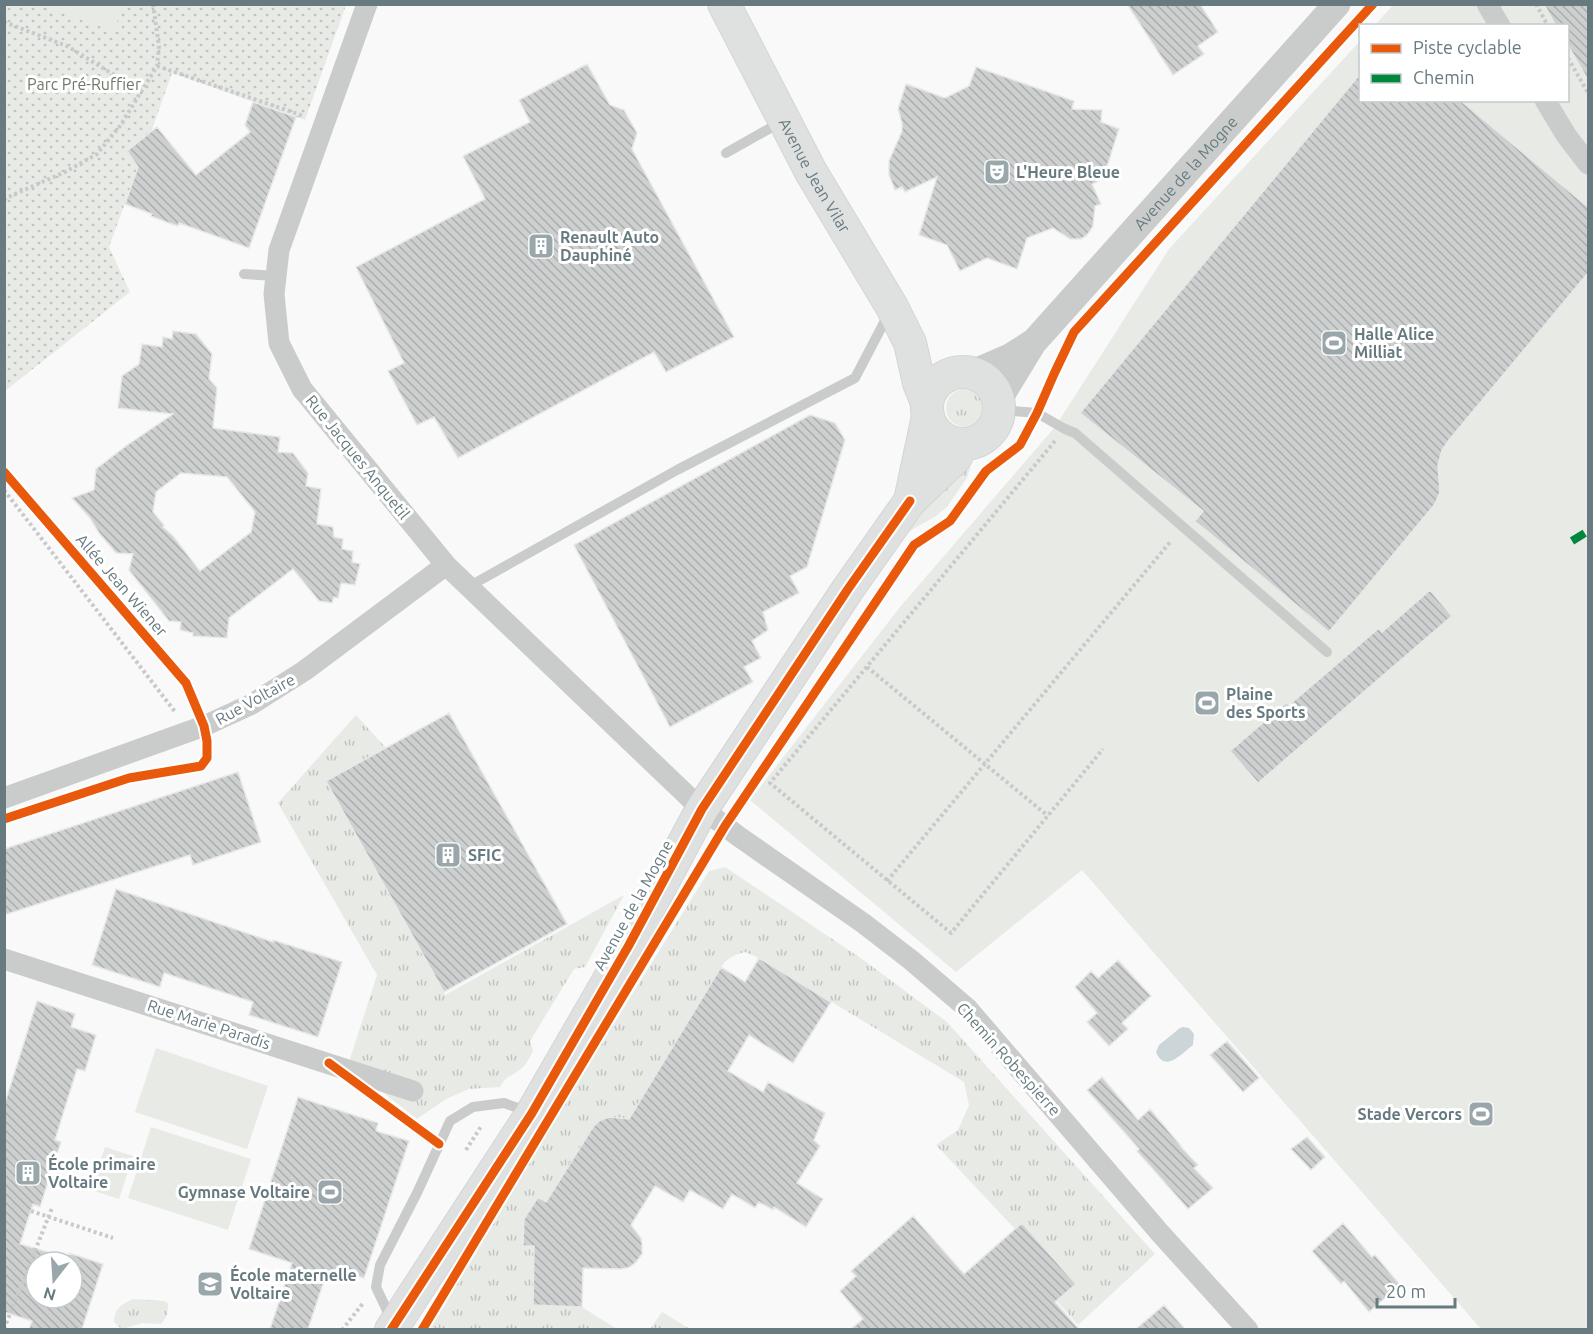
<svg xmlns="http://www.w3.org/2000/svg" width="1593" height="1334" viewBox="0 0 1593 1334" font-family="Ubuntu,sans-serif">
<style>
.grass{fill:url(#grass-tufts)}
.park{fill:url(#park-dots)}
.pitch{fill:#e8eae6}
.water{fill:#ccd5d7}
.building{fill:url(#building-back-hatch);stroke:#e8e8e8;stroke-width:1.5;fill-rule:evenodd}
.lines{fill:none;stroke-linecap:round;stroke-linejoin:round}
.secondary-casing{stroke:#d4d5d6;stroke-width:34}
.path{stroke:#c8c9ca;stroke-width:4;stroke-dasharray:3 3;stroke-linecap:butt}
.service{stroke:#cacccc;stroke-width:10}
.minor{stroke:#cacccc;stroke-width:21}
.tertiary{stroke:#cacccc;stroke-width:27}
.secondary{stroke:#dfe0e0;stroke-width:32}
.quiet{stroke:#00873e;stroke-width:8;stroke-dasharray:15 8;stroke-linecap:butt}
.cycleway-casing{stroke:#fff;stroke-width:13}
.cycleway{stroke:#e8590c;stroke-width:9}
.labels{text-anchor:middle;stroke-width:6;stroke-linejoin:round;paint-order:stroke}
.park-label{font-size:16px;fill:#6c7966;stroke:#fff}
.poi-label{font-size:16px;font-weight:bold;fill:#667a80;stroke:#fff;text-anchor:start}
.street-label{font-size:16px;fill:#667a80;stroke:#fff}
</style>
<defs>
<pattern id="grass-tufts" width="24" height="20" patternUnits="userSpaceOnUse" patternTransform="scale(1.5)"><rect width="24" height="20" fill="#e8eae6"/><path d="M3 7l-1-3M5 7V3M7 7l1-3M15 17l-1-3M17 17v-4M19 17l1-3" fill="none" stroke="#c0c3c0"/></pattern>
<pattern id="park-dots" width="8" height="8" patternUnits="userSpaceOnUse" patternTransform="scale(1.5)"><rect width="8" height="8" fill="#e8eae6"/><path d="M2 2h.1M6 6h.1" fill="none" stroke="#c0c3c0" stroke-width="1.8" stroke-linecap="round"/></pattern>
<pattern id="building-back-hatch" width="6" height="6" patternUnits="userSpaceOnUse" patternTransform="scale(1.5)"><rect width="6" height="6" fill="#ced0d0"/><path d="M-1 5l2 2M0 0l6 6M5-1l2 2" fill="none" stroke="#abaeae"/></pattern>
</defs>
<rect width="100%" height="100%" fill="#f9f9f9"/>
<path class="grass" d="M946 408a19 19 0 1 1 38 0a19 19 0 1 1-38 0Z
M967 463 970 468 967 478 947 507 936 516 908 532 895 549 931 490Z
M356 715 386 748 326 782 445 995 624 895 585 967 574 969 530 1041 533 1051C529 1059 526 1066 518 1071 509 1078 508 1074 500 1087L469 1089 446 1099 417 1119 348 1065 377 975 278 803Z
M725 867 862 959 947 1022 1155 1254 1078 1325 1057 1301 1075 1284 1022 1223 1015 1229 936 1145 958 1130 969 1105 964 1082 759 958 745 952C734 955 727 958 721 967L628 1123C616 1115 605 1116 595 1124L546 1202 538 1197 524 1219 523 1245 534 1246 533 1305 582 1307 617 1329 428 1330 560 1110 709 871Z
M133 1299 165 1301 168 1304C168 1313 167 1317 161 1324L142 1323 123 1329 119 1327 114 1322C114 1309 122 1304 133 1299Z
M662 1312 690 1329H650Z"/>
<path class="park" d="M5 5H346L305 120 172 73 151 132 127 151 138 167 109 247 130 292 5 391Z"/>
<path class="pitch" d="M1394 4 1588 5V1329H1481L1082 870 956 972 750 800 900 607 1055 427 1169 249 1360 41V100H1568V26L1375 25Z
M37 5 123 4V5L114 31Z
M156 1048 268 1086 247 1149 135 1112Z
M151 1127 251 1159 228 1230 128 1198Z
M105 1147 133 1156 119 1199 91 1190Z"/>
<path class="water" d="M1183 1027 1189 1028 1194 1034 1193 1045C1182 1053 1165 1074 1156 1052L1159 1045 1180 1028Z"/>
<path class="building" d="M1127 4H1200L1218 32 1198 46 1204 54 1173 75Z
M1544 4H1588V80L1568 45V26H1556Z
M587 64 610 105 624 110 637 133 632 149 734 337 666 372 654 352 458 458 434 417 417 425 388 371 404 363 356 267 485 199 463 156 530 122 519 100Z
M976 67 1074 101 1072 109 1102 110 1101 122 1119 129 1103 179 1092 184 1101 204 1095 206 1093 226 1090 231 1086 236 1081 239H1070L1053 228 1027 238 1017 269 987 258 960 271 947 245 919 235 937 177 905 192 902 187 895 190 889 175V161L902 131V123L898 109 906 84 945 98 969 86Z
M1360 74V100H1460L1588 207V273L1449 440 1442 450 1440 458 1438 465 1440 492 1435 504 1329 632 1195 521 1203 511 1080 413Z
M253 102 296 117 249 248 179 223 178 226 166 222 151 216 152 214 125 204 138 167 127 151 157 127 196 175 250 132 245 125Z
M173 331 196 334 212 354 209 379 217 388 213 428 280 437 278 452 293 453 308 473 306 486 321 489 317 524 333 527 334 537 343 539 342 549 353 551 352 562 360 564 355 585 341 583 338 598 334 597 332 603 319 601 293 569 229 618 227 638 193 636V633L180 630 181 622 169 621 129 570 133 554 116 553 99 533 90 518 72 498 94 490 96 469 126 446 173 414 118 408 122 376 139 364 142 344 162 347 163 337 172 339ZM181 473 227 477 255 512 251 532 200 571 173 536 163 527 164 525 153 512 156 492Z
M810 415 835 423 845 440 807 567 790 576 799 593 763 612 768 630 752 641 761 658 744 667 753 682 670 727 574 545Z
M1430 590 1452 616 1258 783 1230 751 1286 703 1289 705 1379 628 1382 632Z
M449 713 567 924 444 992 326 781Z
M238 772 261 842 193 865 190 855 4 915V849Z
M116 889 273 942V940L342 962 318 1037 249 1015 253 1002 164 973 160 987 92 965Z
M759 958 831 1002 793 1063 749 1035 728 1071 763 1092 768 1082 825 1113 814 1140 820 1146 797 1183 823 1199 806 1227 774 1207 773 1210 759 1202 755 1208 732 1194 723 1209 690 1190 683 1202 655 1186 631 1225 641 1238 642 1243V1254L636 1262 630 1267 622 1269 583 1268 582 1307 533 1305 534 1246H523L524 1219 538 1197 546 1202 593 1127 599 1121 609 1117 629 1119 721 967 745 982Z
M1118 960 1151 996 1122 1023 1128 1029 1109 1046 1087 1022 1097 1013 1075 987 1091 971 1098 978Z
M37 1001 75 1014 71 1027 96 1035 85 1071 77 1069 55 1140 61 1142 40 1207 33 1204 20 1244 68 1258 69 1253 103 1264 82 1329H29L32 1321 4 1312V1106ZM36 1262H72V1298H36Z
M1227 1041 1259 1078 1243 1092 1210 1055Z
M1102 1077 1138 1120 1150 1109 1182 1147H1181L1198 1165 1194 1168 1213 1188 1188 1209 1137 1151 1139 1149 1087 1090Z
M298 1097 378 1123 376 1131 409 1141 364 1278 352 1274 349 1282 326 1275 308 1329H270L292 1263 249 1249Z
M1307 1137 1325 1157 1311 1170 1291 1149Z
M913 1216 964 1274 1022 1223 1076 1284 1055 1302 1079 1329H851L863 1319 840 1291 856 1276 851 1271Z
M1343 1223 1372 1257 1375 1255 1400 1285 1369 1312 1344 1281 1341 1284 1312 1251Z
M1164 1305 1185 1329H1136Z"/>
<g class="lines">
<g class="secondary-casing">
<g id="secondary">
<path id="s2" d="M724 4 811 172 892 307 910 343 919 383 927 403"/>
<circle cx="963" cy="408" r="36"/>
<path d="M910 501 928 416"/>
<path d="M391 1330 532 1113 629 945 702 809 848 589 910 501 956 457 962 444"/>
</g>
</g>
<path class="path" d="M1536 4 1548 26
M4 22 67 46 142 92
M1568 58 1588 93
M157 66 304 116
M4 200 6 198 65 172 97 154 120 126 157 66 159 46 153 4
M1055 441 770 783 951 933 1103 749
M4 490 176 713
M867 667 1048 816
M887 881 1171 541
M466 1150 482 1125
M31 1211 113 1238
M4 1329 52 1208
M342 1330 364 1302"/>
<path class="service" d="M726 153 781 122
M244 274 276 276
M999 410 1037 413 1065 429 1075 433 1327 652
M468 587 677 470 855 378 889 313
M392 1321 376 1287 380 1265 417 1193 450 1121 473 1107 504 1103 529 1112"/>
<path class="minor" d="M367 4 279 250 274 294 279 343 302 389 446 565 695 803 738 836 863 923 911 960 968 1009 1160 1233 1248 1330
M1487 4 1500 26
M1545 100 1566 135 1588 164
M4 798 204 726 252 704 304 671 446 565
M4 959 413 1091"/>
<g class="tertiary">
<path d="M973 373 1010 357 1032 343"/>
<path id="s1" d="M999 399 1033 343 1337 4"/>
</g>
<use href="#secondary" class="secondary"/>
<path class="quiet" d="M1572 541 1588 531"/>
<g class="cycleway-casing">
<path id="cycleway" d="M4 472 186 683 204 726 207 741V758L201 766 129 778 4 819
M329 1063 439 1144
M391 1330 532 1113 629 945 702 809 848 589 910 501
M422 1330 725 826 914 545 950 521 986 471 1020 445 1037 413 1054 374 1074 332 1373 4"/>
</g>
<use href="#cycleway" class="cycleway"/>
</g>
<defs>
<g id="theatre-square" transform="scale(1.35)"><rect x="-9" y="-9" width="18" height="18" rx="4" fill="#99a6aa" stroke="#fff"/><path d="M-5-5.5Q0-4 5-5.5V0Q5 5 0 6Q-5 5-5 0ZM-3.3-2.5H-1v1.5H-3.3ZM1-2.5H3.3v1.5H1ZM-2.8 1Q0 5.5 2.8 1Z" fill="#fff"/></g>
<g id="building-square" transform="scale(1.35)"><rect x="-9" y="-9" width="18" height="18" rx="4" fill="#99a6aa" stroke="#fff"/><path d="M-4-6H4V6H1V3H-1V6H-4ZM-2.5-4.3h1.7v1.8h-1.7ZM.8-4.3h1.7v1.8H.8ZM-2.5-1h1.7V.8h-1.7ZM.8-1h1.7V.8H.8Z" fill="#fff"/></g>
<g id="stadium-square" transform="scale(1.35)"><rect x="-9" y="-9" width="18" height="18" rx="4" fill="#99a6aa" stroke="#fff"/><path d="M0-5a6.5 5 0 1 0 0 10a6.5 5 0 1 0 0-10ZM-3.5-1.8h7v3.6h-7Z" fill="#fff"/></g>
<g id="school-square" transform="scale(1.35)"><rect x="-9" y="-9" width="18" height="18" rx="4" fill="#99a6aa" stroke="#fff"/><path d="M0-5L7-2L0 1L-7-2ZM-4 1L0 2.5L4 1V4Q0 6-4 4Z" fill="#fff"/></g>
</defs>
<g fill-rule="evenodd">
<use href="#theatre-square" x="997" y="172"/>
<use href="#building-square" x="541" y="246"/>
<use href="#stadium-square" x="1334" y="343"/>
<use href="#stadium-square" x="1207" y="703"/>
<use href="#building-square" x="448" y="855"/>
<use href="#stadium-square" x="1481" y="1114"/>
<use href="#building-square" x="28" y="1173"/>
<use href="#stadium-square" x="330" y="1192"/>
<use href="#school-square" x="210" y="1284"/>
</g>
<g class="labels">
<g class="park-label">
<text x="84" y="90">Parc Pré-Ruffier</text>
</g>
<g class="poi-label">
<text x="1016" y="178">L'Heure Bleue</text>
<text x="560" y="243">Renault Auto<tspan x="560" dy="18">Dauphiné</tspan></text>
<text x="1354" y="340">Halle Alice<tspan x="1354" dy="18">Milliat</tspan></text>
<text x="1226" y="700">Plaine<tspan x="1226" dy="18">des Sports</tspan></text>
<text x="468" y="861">SFIC</text>
<text x="1462" y="1120" text-anchor="end">Stade Vercors</text>
<text x="48" y="1170">École primaire<tspan x="48" dy="18">Voltaire</tspan></text>
<text x="310" y="1198" text-anchor="end">Gymnase Voltaire</text>
<text x="230" y="1281">École maternelle<tspan x="230" dy="18">Voltaire</tspan></text>
</g>
<g class="street-label">
<text dy="6" stroke="none"><textPath href="#s1" startOffset="294">Avenue de la Mogne</textPath></text>
<text dy="6" stroke="none"><textPath href="#s2" startOffset="194">Avenue Jean Vilar</textPath></text>
<text transform="translate(358 457) rotate(51)" y="6">Rue Jacques Anquetil</text>
<text transform="translate(122 585) rotate(49)" y="6">Allée Jean Wiener</text>
<text transform="translate(255 699) rotate(-29)" y="6">Rue Voltaire</text>
<text transform="translate(633 905) rotate(-61)" y="6">Avenue de la Mogne</text>
<text transform="translate(209 1024) rotate(18)" y="6">Rue Marie Paradis</text>
<text transform="translate(1009 1059) rotate(48)" y="6">Chemin Robespierre</text>
</g>
</g>
<rect width="1593" height="1334" fill="none" stroke="#667a80" stroke-width="12"/>
<rect x="1359" y="24" width="210" height="78" fill="#ffffff" stroke="#c2cacc" stroke-width="1.5"/>
<rect x="1371" y="44" width="30" height="9" fill="#e8590c" stroke="#c2cacc" stroke-width="1.5"/>
<text x="1413" y="54" font-size="18" fill="#667a80">Piste cyclable</text>
<rect x="1371" y="74" width="30" height="9" fill="#00873e" stroke="#c2cacc" stroke-width="1.5"/>
<text x="1413" y="84" font-size="18" fill="#667a80">Chemin</text>
<g transform="translate(54 1280) rotate(197)"><circle r="28" fill="#ffffff" stroke="#c2cacc" stroke-width="1.5"/>
<path d="M0-4.5L10 22L0 15L-10 22Z" fill="#99a6aa"/>
<text y="-9" font-size="16" font-weight="bold" text-anchor="middle" fill="#667a80">N</text>
</g>
<path d="M1377 1298v9h78v-9" fill="none" stroke="#667a80" stroke-width="3"/>
<text x="1386" y="1298" font-size="18" fill="#667a80" stroke="#ffffff" stroke-width="4.5" paint-order="stroke">20 m</text>
</svg>
